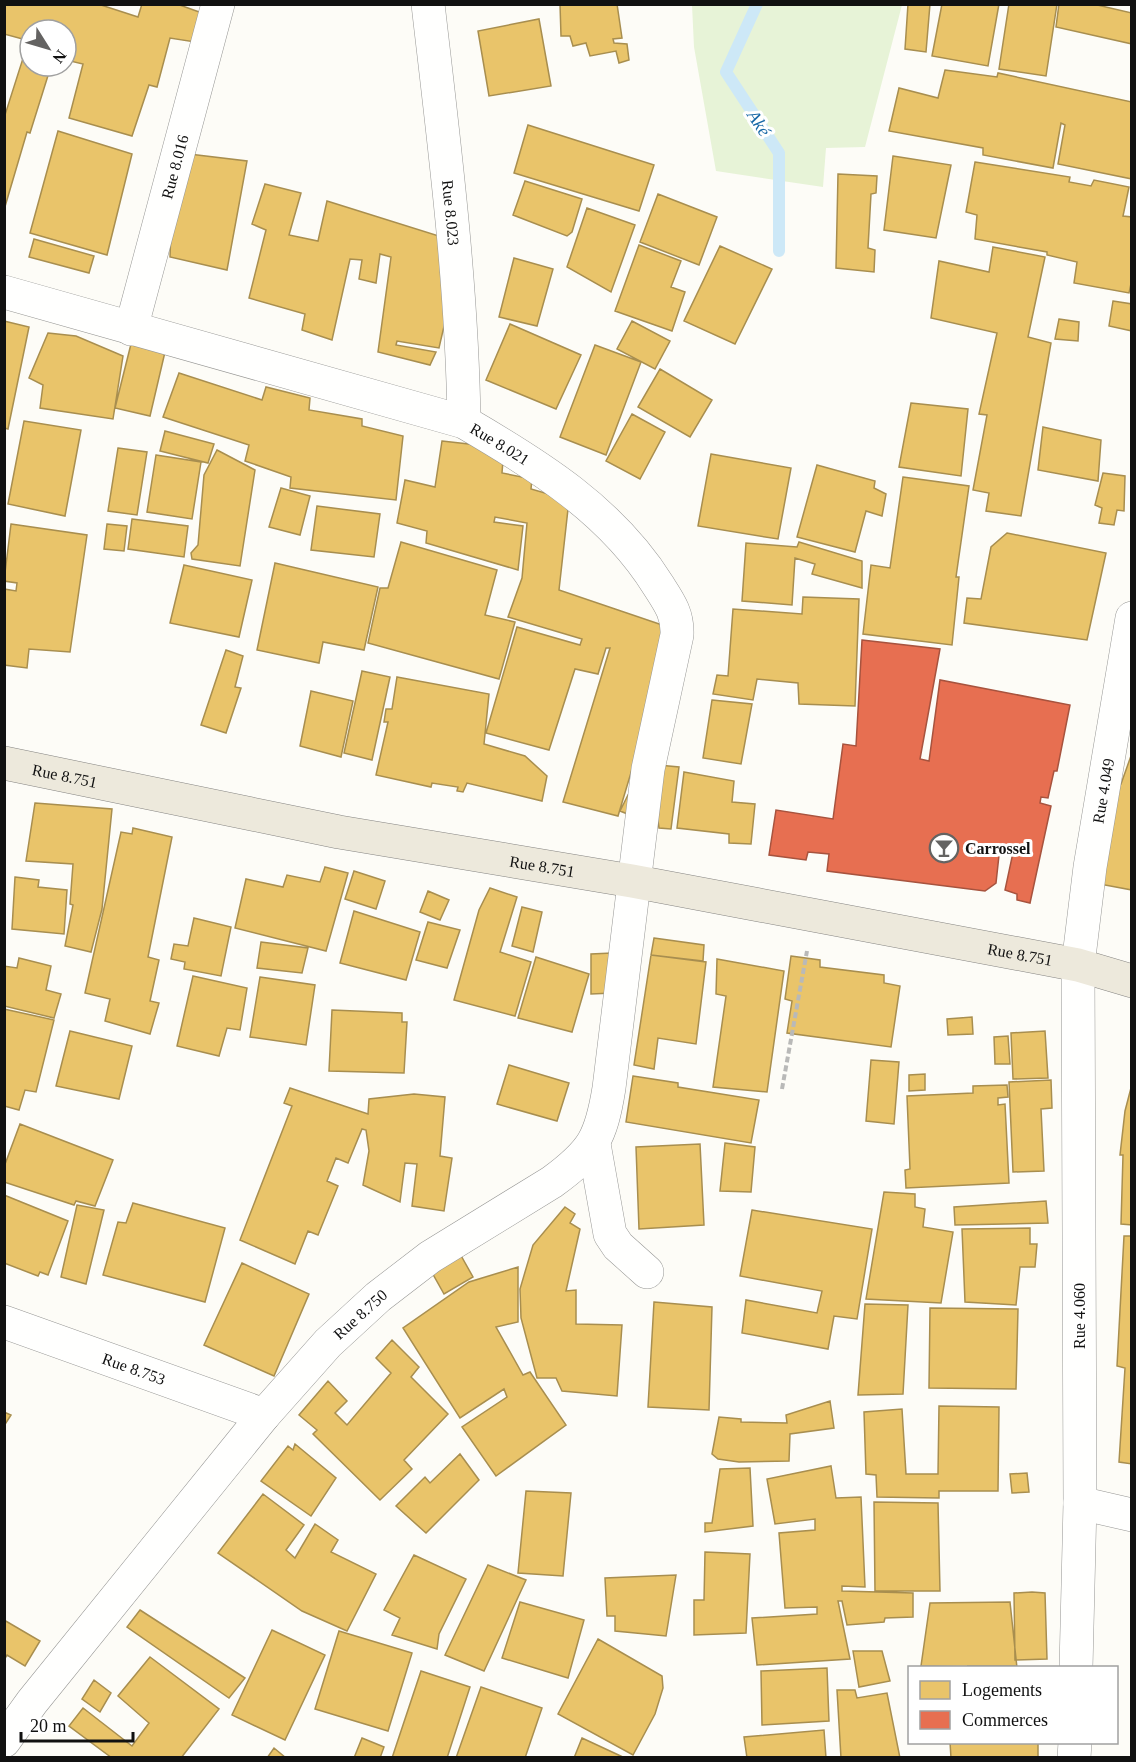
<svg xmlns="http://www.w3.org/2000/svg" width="1136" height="1762" viewBox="0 0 1136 1762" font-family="Georgia,serif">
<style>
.green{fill:#e7f3d7}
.homes{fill:#e9c46a;stroke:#a88e4f;stroke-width:1.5}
.shops{fill:#e76f51;stroke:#a7533e;stroke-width:1.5}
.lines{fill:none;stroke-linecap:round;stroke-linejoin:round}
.stream{stroke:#cde8f7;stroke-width:12}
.minor-casing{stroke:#979795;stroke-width:34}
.major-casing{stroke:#858482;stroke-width:34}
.path{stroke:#b9b9b8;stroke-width:4;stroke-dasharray:6 3;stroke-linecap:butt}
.minor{stroke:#fffffe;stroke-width:33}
.major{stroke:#ede9dc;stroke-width:33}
.labels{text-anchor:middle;stroke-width:6;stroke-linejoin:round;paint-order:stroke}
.street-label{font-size:16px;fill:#111;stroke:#fff}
.poi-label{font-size:16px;font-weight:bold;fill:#111;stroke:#fff;text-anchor:start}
.water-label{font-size:18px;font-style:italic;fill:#1768a6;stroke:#fff}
</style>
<rect width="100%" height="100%" fill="#fdfcf7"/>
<path class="green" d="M692 5H902L865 147 826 148 823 187 716 171 694 47Z"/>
<path class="homes" d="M4 4H98L138 17 142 4H177L202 13 195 42 170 38 157 87 149 85 132 136 69 118 83 64 66 60V30H30V41L4 34Z
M560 4H617L622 38 613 39 614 43 627 44 629 60 619 63 616 51 590 56 586 43 573 46 570 36H561Z
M908 4H930L926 52 905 49Z
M942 4H999L988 66 932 56Z
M1009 4H1057L1046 76 999 69Z
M1059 4H1093L1132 13V44L1056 27Z
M539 19 551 86 489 96 478 31Z
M25 52 30 53V66H51L30 133 27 132 4 210V118Z
M945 70 997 77 998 73 1132 102V179L1058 164 1065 125 1061 123 1053 168 983 155V148L889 131 899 88 938 98Z
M528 125 654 165 639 211 514 173Z
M58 131 132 154 107 255 30 233Z
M189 154 247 161 227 270 170 257 172 200Z
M893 156 951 165 936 238 884 230Z
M975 162 1070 177 1069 182 1091 186 1094 180 1129 187 1123 216 1132 217V279L1129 293 1074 283 1077 262 1047 255V252L975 239 977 215 966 212Z
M838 174 877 176 876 193 871 194 868 248 875 250 874 272 836 268Z
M525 181 582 199 572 232 567 236 513 215Z
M265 184 301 193 289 235 318 241 327 201 442 237 445 322 439 348 397 341 396 345 436 352 430 365 378 352 391 257 380 254 376 283 359 279 362 260 350 259 332 340 302 330 305 314 249 298 266 230 252 224Z
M658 194 717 217 699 265 640 242Z
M587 208 635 225 611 292 567 267Z
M34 239 94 256 89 273 29 257Z
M639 245 681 261 671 287 685 292 672 331 615 311Z
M720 246 772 269 735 344 684 321Z
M993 247 1045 257 1028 337 1051 343 1021 516 986 511 989 493 973 490 987 415 979 414 997 333 931 318 939 261 989 272Z
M514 258 553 269 537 326 499 317Z
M1113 301 1132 304V331L1109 326Z
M1059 319 1079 322 1078 341 1055 339Z
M4 321 29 327 8 429 4 428Z
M632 321 670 341 655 369 617 349Z
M510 324 581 355 556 409 486 380Z
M48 333 76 336 123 356 113 419 40 408 43 385 29 378Z
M131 344 165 352 150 416 115 408Z
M595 345 641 362 606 455 560 437Z
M660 369 712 400 690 437 638 407Z
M179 373 262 400 266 387 310 398 309 410 362 419V426L403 436 396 500 290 488 291 477 245 461 249 445 163 417Z
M911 403 968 409 961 476 899 467Z
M632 414 665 432 640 479 606 461Z
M24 421 81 430 65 516 8 504Z
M1043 427 1101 440 1098 481 1038 470Z
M165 431 214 444 208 463 160 451Z
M442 441 504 448 502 473 532 479 531 489 569 500 559 590 674 629 618 816 563 802 610 648H606L598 674 575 669 549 750 486 733 517 627 580 645 582 639 508 617 522 578 527 523 495 517 494 522 523 526 518 570 426 543 427 531 397 523 405 480 435 487Z
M118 448 147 452 137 515 108 511Z
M217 450 255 470 240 566 192 559 191 553 198 545 204 475Z
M711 454 791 468 778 539 698 526Z
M156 455 201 462 192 519 147 512Z
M817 465 875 481 874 488 886 494 882 516 866 511 855 552 797 537Z
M1103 473 1125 476 1124 511 1117 510 1114 525 1099 523 1102 508 1095 505Z
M903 477 969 486 956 577H959L952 645 863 634 871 565 890 568Z
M281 488 310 496 300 535 269 527Z
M317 506 380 514 374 557 311 550Z
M132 519 188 526 184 557 128 549Z
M11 524 87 535 70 652 29 649 27 668 4 665V589L16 591 17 583 4 581Z
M107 524 127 526 124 551 104 549Z
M1007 533 1106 553 1087 640 964 623 967 598 981 599 991 547Z
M401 542 497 570 485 615 515 622 499 679 368 643 380 588H388Z
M799 542 862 561V588L812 574 815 564 795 558 792 605 742 601 746 543 797 547Z
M275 563 378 587 364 650 323 642 319 663 257 650Z
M184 565 252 580 239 637 170 623Z
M803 597 859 599 855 706 799 704 798 683 757 679 753 700 713 694 717 675 728 676 733 609 802 614Z
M226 650 243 656 235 687 241 688 226 733 201 725Z
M362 671 390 677 372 760 344 753Z
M397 677 489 694 484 744 525 756 547 776 542 801 467 783 463 792 457 791 458 787 432 783 431 787 376 775 388 722H384L386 709H392Z
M311 691 353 701 341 757 300 746Z
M712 700 752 704 741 764 703 758Z
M1132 753V890L1094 883 1116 784H1121Z
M658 765 679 767 671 829 659 828 656 806Z
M684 772 734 781 732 802 755 804 751 844 729 843V834L677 828Z
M628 795 642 802 635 817 620 811Z
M35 803 112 809 102 909 91 952 65 946 73 905 70 904 73 864 26 861Z
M133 828 172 837 148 957 159 960 150 1001 159 1003 150 1034 105 1021 110 999 85 993 121 832 132 834Z
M325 867 348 873 326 951 235 928 246 879 283 887 287 875 320 882Z
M354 871 385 881 376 909 345 899Z
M15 877 39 880 38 887 67 890 64 934 12 929Z
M490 888 517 897 500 952 531 962 515 1016 454 1000 479 910Z
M428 891 449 900 440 920 420 912Z
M522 907 542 912 533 952 512 946Z
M354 911 420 932 406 980 340 963Z
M194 918 231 927 221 976 184 969 185 962 171 959 174 944 188 946Z
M428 922 460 930 447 968 416 960Z
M654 938 704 945 703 961 651 955Z
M261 942 308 948 302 973 257 968Z
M612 953 613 993 591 994V954Z
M651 955 706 962 696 1044 658 1038 654 1069 634 1065Z
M791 956 820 960V967L884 975V983L900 986 891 1047 787 1033 792 1001 785 999Z
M536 957 589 974 572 1032 518 1018Z
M19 958 51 966 46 990 61 994 54 1018 4 1006V966L17 968Z
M717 959 784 971 767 1092 713 1087 726 996 716 994Z
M193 976 247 988 240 1030 227 1028 219 1056 177 1046Z
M260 977 315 985 306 1045 250 1037Z
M4 1009 54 1020 36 1092 25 1090 19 1110 4 1106Z
M332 1010 402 1013V1022H407L404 1073 329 1071Z
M972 1017 973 1034 948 1035 947 1019Z
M70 1031 132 1046 119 1099 56 1086Z
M1045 1031 1048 1078 1013 1079 1011 1033Z
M1008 1036 1010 1064H995L994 1037Z
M871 1060 899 1062 894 1124 866 1121Z
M509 1065 569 1083 557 1121 497 1104Z
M925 1074V1090L909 1091V1075Z
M633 1076 678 1083V1087L759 1100 751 1143 626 1122Z
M1051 1080 1052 1108 1041 1109 1044 1171 1013 1172 1009 1082Z
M1132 1084V1225L1121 1224 1123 1155H1120L1125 1111Z
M1007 1085 1008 1097 998 1098V1105L1005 1104 1009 1183 906 1188 905 1170 910 1169 907 1096 973 1093V1086Z
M290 1088 368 1114 369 1099 414 1094 445 1097 440 1156 452 1158 444 1211 412 1206 417 1164 405 1163 400 1202 363 1185 369 1151 366 1130 362 1129 348 1163 336 1158 327 1181 338 1186 318 1235 308 1231 295 1264 240 1240 292 1106 284 1103Z
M20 1124 113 1160 95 1206 76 1201 74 1205 4 1182V1167Z
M725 1143 755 1147 751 1192 720 1191Z
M700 1144 704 1225 639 1229 636 1147Z
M884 1192 915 1194V1207L925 1209 923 1227 953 1232 941 1303 866 1299Z
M4 1195 68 1221 48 1275 40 1272 38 1276 4 1263Z
M1046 1201 1048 1223 955 1225 954 1207Z
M133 1203 225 1228 205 1302 103 1275 118 1222 126 1223Z
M77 1205 104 1210 86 1284 61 1277Z
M565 1207 575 1214 570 1223 580 1229 566 1291 576 1290V1324L622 1325 617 1396 562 1391 556 1378H537L521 1318 520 1289 533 1245Z
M752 1210 872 1229 857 1319 834 1316 828 1349 742 1333 746 1300 817 1313 822 1291 740 1276Z
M1030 1228V1244H1037L1035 1267H1020L1016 1305 965 1302 962 1229Z
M1124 1236H1132V1464L1119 1462 1125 1368 1117 1366Z
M459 1252 473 1277 444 1294 430 1269Z
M242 1263 309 1294 274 1376 204 1345Z
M518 1267V1322L496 1327 523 1375 530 1372 566 1425 496 1476 462 1427 507 1397 504 1389 460 1418 403 1328 469 1282Z
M654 1302 712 1307 709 1410 648 1407Z
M865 1304 908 1305 903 1394 858 1395Z
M930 1308 1018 1309 1016 1389 929 1388Z
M392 1340 419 1367 411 1377 448 1414 404 1460 412 1469 380 1500 313 1434 317 1430 299 1415 328 1381 347 1401 335 1413 347 1425 391 1373 376 1358Z
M830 1401 834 1428 790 1434 789 1461 739 1462 718 1459 712 1454 719 1417 741 1419V1422L787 1423 786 1415Z
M939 1406 999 1407 998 1491H939V1498L877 1497 876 1475 866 1474 864 1412 902 1409 906 1474H938Z
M4 1412 11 1415 4 1426Z
M295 1444 336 1478 311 1516 261 1481 288 1446 293 1450Z
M460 1454 479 1480 426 1533 396 1506 425 1477 430 1483Z
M831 1466 836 1498 861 1497 865 1587 842 1586V1591L913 1593V1617L885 1618 884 1622 847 1625 842 1601H838L850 1659 757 1665 752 1618 817 1614V1607L785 1608 779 1533 815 1530V1519L775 1524 767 1479Z
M750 1468 753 1526 705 1532V1523H712L720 1469Z
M1027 1473 1029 1492 1012 1493 1010 1474Z
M526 1491 571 1493 563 1576 518 1573Z
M263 1494 304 1525 286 1550 295 1558 315 1524 338 1540 331 1552 376 1574 347 1631 302 1611 218 1553Z
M874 1502 938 1503 940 1591H875Z
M705 1552 750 1554 746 1633 694 1635V1600H704Z
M414 1555 466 1579 439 1634 437 1649 392 1635 400 1618 384 1610Z
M488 1565 526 1580 484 1671 445 1655Z
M676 1575 666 1636 615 1631V1616H607L605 1578Z
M1032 1592 1045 1593 1047 1659 1015 1660 1014 1593Z
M520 1602 584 1620 568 1678 502 1658Z
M1010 1602 1017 1668 921 1666 930 1603Z
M140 1610 245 1678 229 1698 127 1627Z
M4 1620 40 1641 25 1666 7 1655 4 1660Z
M272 1630 325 1655 285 1740 232 1715Z
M339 1631 412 1653 388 1731 315 1709Z
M598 1639 662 1676 663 1688 655 1714 633 1755 558 1714Z
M853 1651H882L890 1681 859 1687Z
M150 1657 219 1709 181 1758H112L69 1726 83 1708 132 1746 149 1723 118 1696Z
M967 1666H1015V1668Z
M827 1668 829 1721 762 1725 761 1671Z
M421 1671 470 1687 447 1758H392Z
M94 1680 111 1693 100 1712 82 1699Z
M481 1687 542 1708 525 1758H456Z
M837 1690H855L857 1698 887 1693 900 1758H841Z
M824 1730 826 1758H747L744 1737Z
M362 1738 384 1747 380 1758H354Z
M582 1738 625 1758H574Z
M950 1742H1038V1758H951Z
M274 1748 286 1758H267Z"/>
<path class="shops" d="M862 640 940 649 920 759 929 761 940 680 1070 705 1057 771H1054L1048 798 1041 797 1040 803 1051 806 1030 903 1017 900V894L1005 890 1014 848 1000 846 996 883 985 891 827 871 829 854 808 852 806 860 769 855 776 810 833 819 843 744 856 746Z"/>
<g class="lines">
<path class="stream" d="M757 4 726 72 779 153V251"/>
<g class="minor-casing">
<g id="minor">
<path id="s1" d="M428 4C444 143 462 282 464 422"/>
<path id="s2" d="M4 292 464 422C538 465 612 511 658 585 669 602 678 614 677 635L648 769 609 1088C601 1138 593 1152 552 1182L430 1257 378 1297 328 1343 264 1415 32 1702 4 1741"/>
<path id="s3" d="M131 329 218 4"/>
<path d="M594 1144 610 1234 618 1246 647 1272"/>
<path id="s4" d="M4 1322 264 1415"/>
<path d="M1080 1503 1132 1515"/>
<path id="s5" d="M1076 1668 1080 1503 1078 965 1090 867 1132 618"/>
<path d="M1074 1758 1075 1742"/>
</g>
</g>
<g class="major-casing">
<g id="major">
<path id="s6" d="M4 763 339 832 632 881 1078 965 1132 981"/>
</g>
</g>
<path class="path" d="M782 1089 807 951"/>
<use href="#minor" class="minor"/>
<use href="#major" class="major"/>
</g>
<defs>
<g id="bar-ring" transform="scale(1.5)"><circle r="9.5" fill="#fff" stroke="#646362" stroke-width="1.5"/><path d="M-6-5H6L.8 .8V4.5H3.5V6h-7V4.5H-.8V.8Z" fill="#646362"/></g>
</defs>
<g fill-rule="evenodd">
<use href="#bar-ring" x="944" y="848"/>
</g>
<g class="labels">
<g class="street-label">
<text dy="6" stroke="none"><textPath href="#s3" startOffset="168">Rue 8.016</textPath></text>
<text dy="6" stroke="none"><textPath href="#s1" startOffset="210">Rue 8.023</textPath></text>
<text dy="6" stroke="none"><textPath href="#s2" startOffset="520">Rue 8.021</textPath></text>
<text dy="6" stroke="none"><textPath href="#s6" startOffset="62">Rue 8.751</textPath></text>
<text dy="6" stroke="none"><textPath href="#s5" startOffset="879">Rue 4.049</textPath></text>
<text dy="6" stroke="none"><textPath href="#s6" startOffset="548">Rue 8.751</textPath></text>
<text dy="6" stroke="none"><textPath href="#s6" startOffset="1034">Rue 8.751</textPath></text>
<text transform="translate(360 1314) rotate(-42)" y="6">Rue 8.750</text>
<text transform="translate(1079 1316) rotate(-90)" y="6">Rue 4.060</text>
<text dy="6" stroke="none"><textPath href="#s4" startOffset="138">Rue 8.753</textPath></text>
</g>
<g class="poi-label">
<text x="965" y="854">Carrossel</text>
</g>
<g class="water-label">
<text transform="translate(759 123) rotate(57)" y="6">Aké</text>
</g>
</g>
<rect width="1136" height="1762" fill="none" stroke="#111111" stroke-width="12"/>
<rect x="908" y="1666" width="210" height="78" fill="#ffffff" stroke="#a0a0a0" stroke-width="1.5"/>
<rect x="920" y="1681" width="30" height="18" fill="#e9c46a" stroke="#a0a0a0" stroke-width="1.5"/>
<text x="962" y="1696" font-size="18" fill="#111111">Logements</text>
<rect x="920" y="1711" width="30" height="18" fill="#e76f51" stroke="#a0a0a0" stroke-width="1.5"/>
<text x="962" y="1726" font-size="18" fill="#111111">Commerces</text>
<g transform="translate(48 48) rotate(127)"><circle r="28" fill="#ffffff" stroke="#a0a0a0" stroke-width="1.5"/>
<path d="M0-4.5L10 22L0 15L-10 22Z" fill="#646362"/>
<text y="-9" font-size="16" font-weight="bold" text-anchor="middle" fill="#111111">N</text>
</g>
<path d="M21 1732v9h112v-9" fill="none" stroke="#111111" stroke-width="3"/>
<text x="30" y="1732" font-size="18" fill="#111111" stroke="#ffffff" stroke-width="4.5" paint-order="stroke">20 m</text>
</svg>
